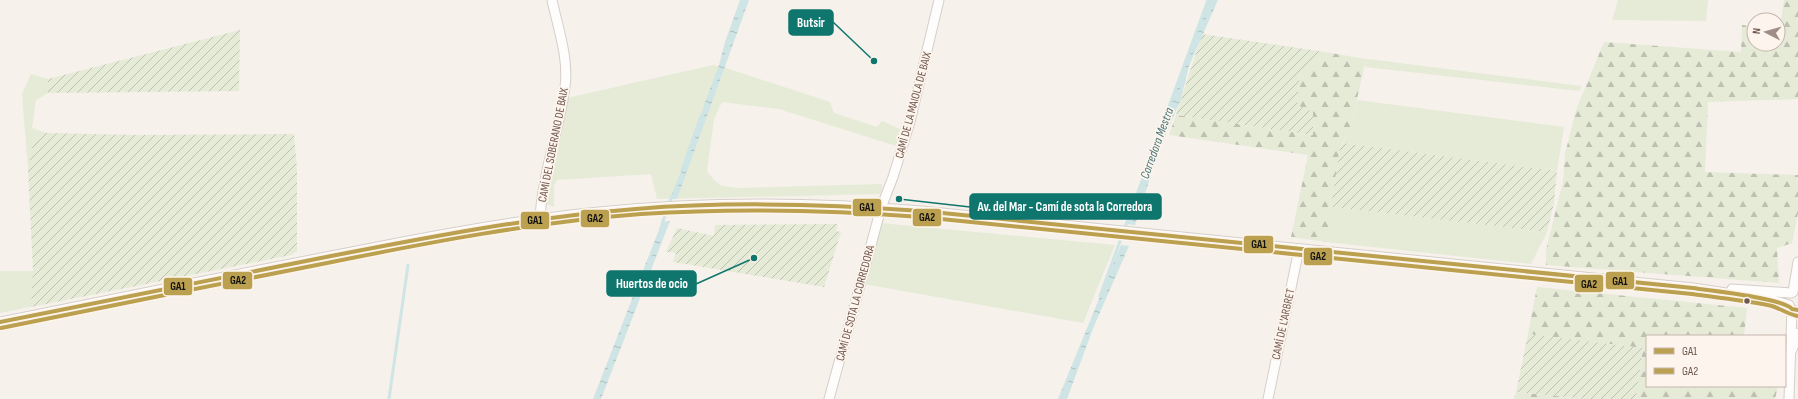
<svg xmlns="http://www.w3.org/2000/svg" width="1798" height="399" viewBox="0 0 1798 399" font-family="'Sofia Sans Condensed',sans-serif">
<style>
.grass{fill:#e5ebd7}
.forest{fill:url(#forest-firs)}
.garden{fill:url(#garden-furrows)}
.water{fill:url(#water-ripples)}
.lines{fill:none;stroke-linecap:round;stroke-linejoin:round}
.stream{stroke:#cfe4e4;stroke-width:3}
.minor-casing{stroke:#d5ceca;stroke-width:11}
.minor{stroke:#fefdfc;stroke-width:9}
.bus-1-casing{stroke:#fdf5ed;stroke-width:7}
.bus-2-casing{stroke:#fdf5ed;stroke-width:7}
.bus-1{stroke:#bba04f;stroke-width:4}
.bus-2{stroke:#bba04f;stroke-width:4}
.bus-dot{fill:#70574f;stroke:#fdf5ed;stroke-width:1.5}
.labels{text-anchor:middle;stroke-width:3.5;stroke-linejoin:round;paint-order:stroke}
.street-label{font-size:12px;fill:#70574f;stroke:#fdf5ed}
.water-label{font-size:13px;font-style:italic;fill:#48777a;stroke:#fdf5ed}
.leader{fill:none;stroke:#0f766e;stroke-width:1.5}
.callout-dot{fill:#0f766e;stroke:#fdf5ed;stroke-width:1.5}
.callout{fill:#0f766e;stroke:#0f766e;stroke-width:1.5}
.callout-label{font-size:13px;text-anchor:middle;font-weight:bold;fill:#fff}
.line-badge{stroke:#fdf5ed;stroke-width:1.5}
.pale-badge-label{font-size:11px;text-anchor:middle;font-weight:bold;fill:#111}
</style>
<defs>
<pattern id="forest-firs" width="22" height="20" patternUnits="userSpaceOnUse"><rect width="22" height="20" fill="#e5ebd7"/><path d="M5 1l3.5 6h-7zM16 11l3.5 6h-7z" fill="#bec1b1"/></pattern>
<pattern id="garden-furrows" width="10" height="10" patternUnits="userSpaceOnUse"><rect width="10" height="10" fill="#e5ebd7"/><path d="M-1 1l2-2M0 10L10 0M9 11l2-2" fill="none" stroke="#bec1b1"/></pattern>
<pattern id="water-ripples" width="26" height="14" patternUnits="userSpaceOnUse"><rect width="26" height="14" fill="#cfe4e4"/><path d="M2 4q2-2 4 0t4 0M15 11q2-2 4 0t4 0" fill="none" stroke="#acbcbb"/></pattern>
</defs>
<rect width="100%" height="100%" fill="#f6f1eb"/>
<path class="grass" d="M1618 0H1708L1706 21 1612 20Z
M1366 59 1376 60 1581 86 1580 91 1365 67Z
M713 65 726 68 830 102 834 113 877 127 882 121 900 129 896 146 779 109 722 102 714 119 707 171C718 186 720 186 738 188L882 184V190L880 194 657 199 651 174 557 180 554 186V207L544 203 567 98Z
M31 74 48 79V93L36 100 32 128 47 133 34 137 28 169 22 94Z
M1357 100 1564 127 1557 171 1343 143 1350 130Z
M1331 207 1547 232 1531 264 1326 242Z
M880 223 1115 245 1083 323 864 284Z
M0 271H33L34 306 0 313Z"/>
<path class="forest" d="M1784 0H1798V99L1708 102 1705 172 1798 175V213L1792 243 1777 248 1779 283 1546 265V250L1563 181 1565 154 1576 110 1604 42 1741 52 1742 25 1754 26V44H1778V28H1780Z
M1325 52 1366 59 1350 130 1340 147 1326 242 1291 237 1308 155 1169 135 1176 115 1313 135 1297 105 1300 74Z
M1537 287 1747 308 1744 336H1647V386H1778L1775 399H1636L1643 348 1528 334Z
M1516 392 1586 399H1514Z"/>
<path class="garden" d="M240 30 239 91 48 93V79Z
M1202 34 1325 52 1300 74 1297 105 1313 112V135L1176 115Z
M47 133 137 135 294 134 297 170V251L291 255 31 307 33 271 28 169 34 136Z
M1343 143 1557 171 1554 203 1547 232 1331 207 1340 147Z
M838 224 836 231 841 232 824 287 673 262 676 253 666 252 677 228 714 236 715 225Z
M1528 334 1643 348 1636 399H1586L1516 392Z"/>
<path class="water" d="M740 0H749L677 199H670L694 139 704 105 719 65 725 42Z
M1209 0H1218L1189 66 1181 99 1158 153 1135 225 1127 224Z
M670 221 601 399H593L662 222Z
M1121 245 1129 246 1094 326 1067 399H1058Z"/>
<g class="lines">
<path class="stream" d="M682 170 701 116
M662 224 672 196
M1100 296 1208 0
M389 399 408 265"/>
<g class="minor-casing">
<path id="minor" d="M540 219C542 174 559 132 565 87 569 59 558 28 552 0
M1732 289 1791 293
M1793 292 1798 262
M0 322C109 300 217 278 326 257 416 239 507 221 599 212 706 201 815 202 922 211L1693 288 1772 300 1789 305
M1792 350 1798 333
M829 399 881 208 893 177 910 122 939 0
M1268 399 1299 249
M1789 399 1792 309"/>
</g>
<use href="#minor" class="minor"/>
<g class="bus-1-casing">
<path id="bus-1" d="M0 322C109 300 218 278 326 257 429 237 532 217 636 209 731 201 827 204 922 211L1693 288C1711 291 1783 298 1792 309L1798 310"/>
</g>
<g class="bus-2-casing">
<path id="bus-2" d="M1 328C110 306 218 284 327 263 431 242 535 222 641 214 735 208 828 210 921 217L1692 294C1718 298 1746 300 1772 306 1781 309 1788 314 1797 316"/>
</g>
<use href="#bus-1" class="bus-1"/>
<use href="#bus-2" class="bus-2"/>
</g>
<circle class="bus-dot" cx="1747" cy="301" r="3.5"/>
<g class="labels">
<g class="street-label">
<text transform="translate(913 105) rotate(-75)" y="4">CAMÍ DE LA MAIOLA DE BAIX</text>
<text transform="translate(553 145) rotate(-79)" y="4">CAMÍ DEL SOBERANO DE BAIX</text>
<text transform="translate(855 303) rotate(-75)" y="4">CAMÍ DE SOTA LA CORREDORA</text>
<text transform="translate(1283 324) rotate(-78)" y="4">CAMÍ DE L'ARBRET</text>
</g>
<g class="water-label">
<text transform="translate(1156 143) rotate(-70)" y="5">Corredora Mestra</text>
</g>
</g>
<path class="leader" d="M874 61L833 22M899 199L970 207M754 258L696 284"/>
<g class="callout-dot">
<circle cx="874" cy="61" r="4"/>
<circle cx="899" cy="199" r="4"/>
<circle cx="754" cy="258" r="4"/>
</g>
<g class="callout">
<rect x="789" y="10" width="44" height="25" rx="4"/>
<rect x="970" y="194" width="191" height="25" rx="4"/>
<rect x="607" y="271" width="89" height="25" rx="4"/>
</g>
<g class="callout-label">
<text x="811" y="27">Butsir</text>
<text x="1065" y="211">Av. del Mar - Camí de sota la Corredora</text>
<text x="652" y="288">Huertos de ocio</text>
</g>
<g class="line-badge">
<rect x="852" y="198" width="30" height="19" rx="4" fill="#bba04f"/>
<rect x="912" y="208" width="30" height="19" rx="4" fill="#bba04f"/>
<rect x="580" y="209" width="30" height="19" rx="4" fill="#bba04f"/>
<rect x="520" y="211" width="30" height="19" rx="4" fill="#bba04f"/>
<rect x="1243" y="235" width="31" height="19" rx="4" fill="#bba04f"/>
<rect x="1303" y="247" width="30" height="19" rx="4" fill="#bba04f"/>
<rect x="222" y="271" width="31" height="19" rx="4" fill="#bba04f"/>
<rect x="1605" y="271" width="30" height="19" rx="4" fill="#bba04f"/>
<rect x="1574" y="274" width="30" height="19" rx="4" fill="#bba04f"/>
<rect x="163" y="277" width="30" height="19" rx="4" fill="#bba04f"/>
</g>
<g class="pale-badge-label">
<text x="867" y="211">GA1</text>
<text x="927" y="221">GA2</text>
<text x="595" y="222">GA2</text>
<text x="535" y="224">GA1</text>
<text x="1259" y="248">GA1</text>
<text x="1318" y="260">GA2</text>
<text x="238" y="284">GA2</text>
<text x="1620" y="285">GA1</text>
<text x="1589" y="288">GA2</text>
<text x="178" y="290">GA1</text>
</g>
<rect x="1646" y="335" width="140" height="52" fill="#fdf5ed" stroke="#c5b6ae"/>
<rect x="1654" y="348" width="20" height="6" fill="#bba04f" stroke="#c5b6ae"/>
<text x="1682" y="355" font-size="12" fill="#70574f">GA1</text>
<rect x="1654" y="368" width="20" height="6" fill="#bba04f" stroke="#c5b6ae"/>
<text x="1682" y="375" font-size="12" fill="#70574f">GA2</text>
<g transform="translate(1766 32) rotate(276)"><circle r="19" fill="#fdf5ed" stroke="#c5b6ae"/>
<path d="M0-3L7 15L0 10L-7 15Z" fill="#9f8d86"/>
<text y="-6" font-size="11" font-weight="bold" text-anchor="middle" fill="#70574f">N</text>
</g>
</svg>
